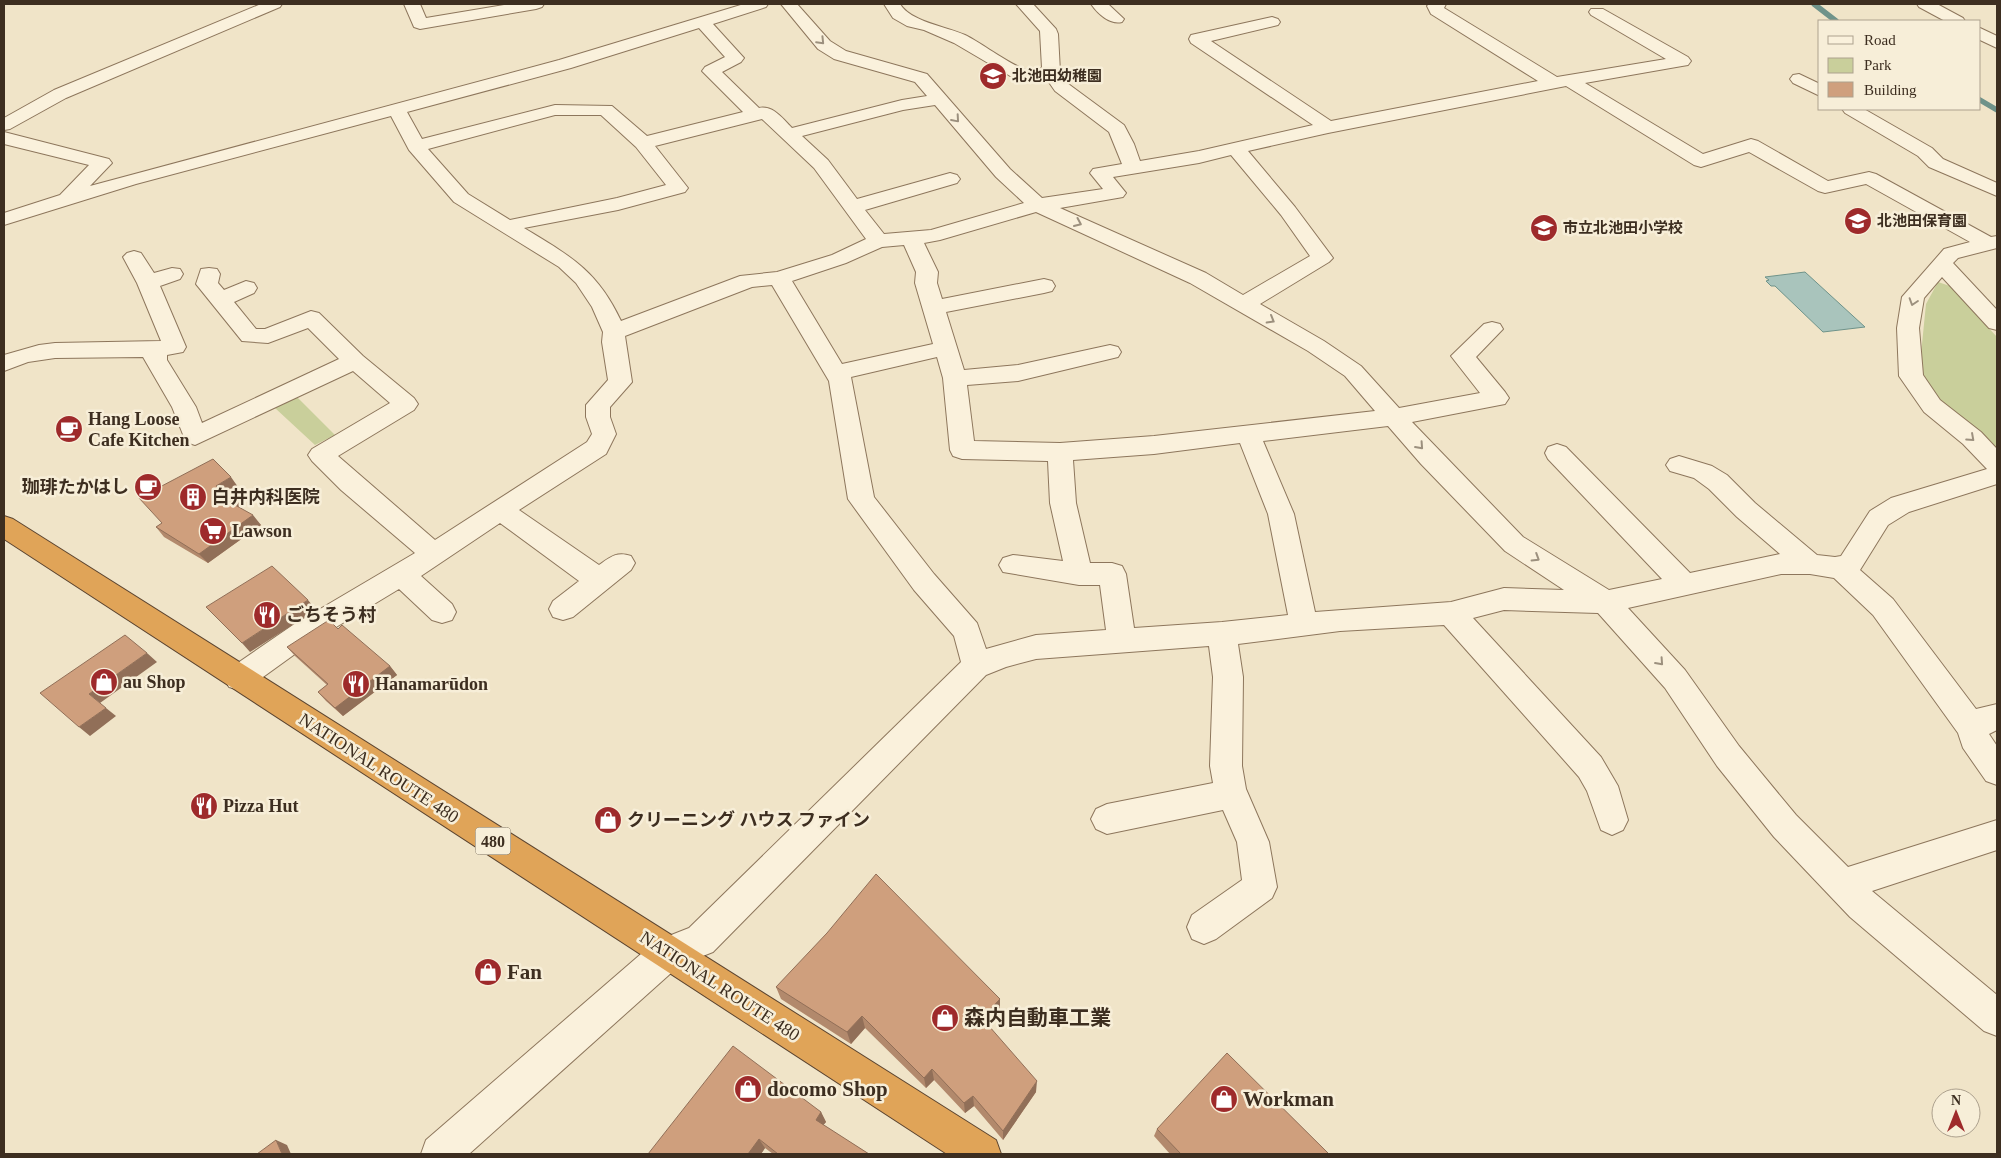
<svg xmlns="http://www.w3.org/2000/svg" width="2001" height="1158" viewBox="0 0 2001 1158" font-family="'Times New Roman','Noto Sans JP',serif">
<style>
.green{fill:#c9cf9b}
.water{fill:#a9c4bc;stroke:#6f938a}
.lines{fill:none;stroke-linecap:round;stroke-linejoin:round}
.stream{stroke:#6f938a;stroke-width:5.5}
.minor-casing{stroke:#8d765c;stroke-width:2}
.highway-casing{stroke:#5b4430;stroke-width:2}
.minor{fill:#faf1dc;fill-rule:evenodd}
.highway{fill:#e0a458;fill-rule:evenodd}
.wall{fill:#b2896c}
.shaded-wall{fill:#916f58}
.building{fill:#cf9f7d;stroke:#916f58}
.oneway{stroke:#9c907e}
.labels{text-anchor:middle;stroke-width:5;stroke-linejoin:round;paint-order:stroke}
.far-poi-label{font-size:15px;font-weight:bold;fill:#3d2e20;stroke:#f7eed8;text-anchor:start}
.shield{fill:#f7eed8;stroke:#756857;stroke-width:1}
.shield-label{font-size:16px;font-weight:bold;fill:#3d2e20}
.poi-label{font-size:18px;font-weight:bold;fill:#3d2e20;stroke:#f7eed8;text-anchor:start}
.street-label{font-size:18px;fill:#3d2e20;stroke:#f7eed8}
.near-poi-label{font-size:21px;font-weight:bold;fill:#3d2e20;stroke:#f7eed8;text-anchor:start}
</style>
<rect width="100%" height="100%" fill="#f0e4c8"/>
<path class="green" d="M1938 282 1950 286 1997 337V453L1935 398 1919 374 1926 304Z
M297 397 335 435 315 445 275 408Z"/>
<path class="water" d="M1805 272 1865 327 1823 332 1775 286H1771L1766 281 1769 280 1765 277Z"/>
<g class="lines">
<path class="stream" d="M1814 4 1836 21
M1980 100 1997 110"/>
<g class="minor-casing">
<path id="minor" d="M261 4H282L280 7 66 98 10 129 4 130V118L54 90Z
M404 4H420L426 18 510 4H544L542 7 536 9 420 29 414 27Z
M744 4H768L766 7 713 24 744 58 741 62 722 72 759 108C773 105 783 119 792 128L902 100 927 96 915 82 834 59 818 49 781 4H797L830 41 846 51 927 74 1010 169 1042 198 1103 189 1090 173 1093 169 1122 164 1109 132 1055 91 1046 78 1023 81 1017 80 954 43 924 30 907 26 893 18 884 4H900C911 22 945 26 965 35 978 41 1017 69 1027 70 1031 71 1038 69 1042 68L1040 31 1016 4H1033L1056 29 1058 34 1060 72 1067 83 1124 125 1134 144 1140 161 1199 151 1313 125 1191 43 1189 39 1191 35 1272 17 1278 19 1280 22 1278 25 1211 41 1331 121 1538 81 1431 14 1427 6 1429 4H1446L1444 8 1557 77 1666 59 1591 15 1589 12 1591 9H1603L1688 57 1691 61 1688 65 1682 66 1585 83 1703 154 1751 139 1758 141 1828 181 1869 172 1876 174 1991 237 1997 236V248L1958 258 1953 263 1997 310V330L1989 328 1942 277 1924 298 1919 328 1923 375 1940 400 1981 432 1997 449V484L1909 512 1888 525 1860 570 1893 599 1976 709 1997 704V730L1989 734 1997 746V785L1986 781 1963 748 1958 733 1873 615 1834 578 1810 574H1781L1628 608 1685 670 1739 746 1796 815 1848 867 1997 820V850L1872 891 1997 995V1036L1984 1031 1850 917 1774 837 1717 766 1665 688 1598 613 1504 610 1473 618 1601 757 1618 786 1628 820 1623 830 1612 835 1601 830 1587 791 1579 777 1444 625 1340 631 1238 644 1243 677 1242 766 1246 789 1269 842 1277 887 1272 898 1216 939 1204 944 1192 939 1187 927 1192 915 1242 880 1237 842 1223 810 1107 834 1096 829 1091 819 1096 809 1107 804 1213 783 1210 766 1213 677 1209 646 1036 659 1006 667 986 675 713 952 680 965 469 1154H421L426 1140 656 941 689 928 961 662 954 636 914 590 848 499 829 381 772 285 752 287 625 336 632 382 610 407V417L616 434 606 454 519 510 599 565C610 557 617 551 631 556L635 563 631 570 573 617 563 620 553 617 549 609 553 601 579 581 500 523 421 576 452 604 456 612 452 620 442 623 432 620 399 589 313 641 249 687 239 690 229 687 224 678 229 669 293 625 415 553 341 490 312 461 308 455 312 449 390 403 353 371 195 445 186 442 172 407 143 357 55 358 28 362 4 371V355L39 345 55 343 161 341 137 283 123 257 127 253 134 251 141 253 154 273 172 268 180 269 183 274 180 279 160 286 186 347 183 352 167 355V360L196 407 202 423 339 359 308 328 268 343 242 341 196 284 201 269 209 268 217 269 220 274 218 283 224 290 246 281 254 283 257 288 254 293 234 302 256 329H265L311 311 319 313 363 356 414 398 418 404 414 410 338 456 435 540 587 442 592 434 586 417V405L608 380 602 342 603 332 592 307 576 283 559 267 454 202 409 150 391 116 136 184 4 225V213L60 195 89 165 4 144V132L109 159 112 163 90 186 559 60ZM699 28 725 57 705 67 702 71 743 112 647 136 612 106 555 105 422 139 407 112 571 68ZM1566 86 1694 165 1701 167 1749 152 1818 191 1825 193 1866 184 1970 242 1944 249 1902 297 1897 328 1899 376 1924 412 1963 444 1987 469 1891 498 1870 511 1841 556 1835 557 1817 555 1755 503 1727 475 1712 466 1679 456 1670 459 1666 465 1670 471 1694 478 1709 489 1737 517 1780 554 1690 573 1566 447 1557 444 1548 447 1545 453 1548 459 1662 579 1609 590 1523 537 1412 422 1505 404 1509 398 1505 392 1476 357 1503 329 1500 324 1492 322 1484 324 1451 356 1480 393 1399 408 1361 366 1324 341 1260 304 1329 262 1333 258 1295 207 1248 151 1328 133ZM935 105 996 177 1024 203 931 230 884 234 865 210 957 183 960 179 957 175 950 173 857 199 828 160 802 136 903 110ZM555 115H601L636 147 666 185 617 198 510 220 468 194 428 149ZM762 119 814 168 866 239 832 255 777 272 740 276 621 321C597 270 570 256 524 228L618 210 685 192 688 188 655 146ZM1231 155 1281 215 1310 256 1243 295 1206 273 1060 208 1123 197 1126 193 1113 177 1199 163ZM1036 212 1190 283 1308 351 1345 376 1375 411 1154 436 1060 443 974 441 967 385 1018 381 1118 357 1121 352 1118 347 1110 345 1018 365 964 370 946 312 1044 293 1052 291 1055 286 1052 281 1044 279 942 299 937 283 938 272 924 243 940 240ZM904 245 916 272 915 283 933 344 842 364 792 281 846 263 882 247ZM937 357 943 378 950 450 953 456 962 459 1048 461 1050 503 1063 561 1013 555 1003 558 999 565 1003 572 1079 585H1100L1106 630 1036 635 986 649 977 623 934 574 874 497 851 377ZM1388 426 1421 464 1505 551 1564 590 1504 588 1451 602 1315 612 1294 514 1263 441ZM1240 443 1268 514 1288 615 1222 622 1134 628 1126 574 1122 566 1112 563H1090L1076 503 1073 460 1154 454Z
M1091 4H1108L1124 19 1122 22C1110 25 1098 14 1091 4Z
M1917 4H1937L1963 18 1965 21H1945L1919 7Z
M1980 28 1997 36V48L1980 40Z
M1799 74 1820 84V96L1793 83 1790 79 1793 75Z
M1842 109H1864L1932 148 1943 159 1997 183V196L1929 167 1918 156 1845 113Z"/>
</g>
<g class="highway-casing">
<path id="highway" d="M4 516 13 519 996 1140 1001 1154H947L4 539Z"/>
</g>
<use href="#minor" class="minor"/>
<use href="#highway" class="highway"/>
</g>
<path class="wall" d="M238 487 228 492 233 495 241 505 238 507 261 525 208 563 164 537 156 527 162 523Z
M338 629 390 666 397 675 343 716 326 701 318 692 327 685 295 656 287 647Z
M776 987 1000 999V1011L988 1024 1036 1092 1003 1140 974 1106 965 1113 934 1080 926 1088 865 1028 851 1044 781 999Z
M821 1112 826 1122 823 1125 869 1154H773L765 1148 761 1154H648Z
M1157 1129 1329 1154H1170L1154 1136Z"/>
<path class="shaded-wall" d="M231 477 238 487 223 495 216 486Z
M233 495 241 505 234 510 226 500Z
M253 515 261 525 208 563 199 554Z
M308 600 316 610 250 652 242 643Z
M147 653 157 662 100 703 89 694Z
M390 666 397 675 343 716 335 708Z
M106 708 116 716 90 736 79 727Z
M1000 999V1011L982 1030V1018Z
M862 1016 865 1028 851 1044 847 1032Z
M932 1069 934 1080 926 1088 924 1078Z
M1037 1081 1036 1092 1003 1140V1131Z
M973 1096 974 1106 965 1113 964 1103Z
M821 1112 826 1122 820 1129 816 1120Z
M759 1139 765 1148 761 1154H748Z
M276 1140 287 1145 291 1154H282Z"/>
<path class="building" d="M213 459 231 477 216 486 233 495 226 500 253 515 199 554 156 527 162 523 139 498Z
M272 566 308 600 242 643 206 607Z
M329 620 338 629 342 625 390 666 335 708 318 692 328 684 287 647Z
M125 635 147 653 89 694 106 708 79 727 40 693Z
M876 874 1000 999 982 1018 1037 1081 1003 1131 973 1096 964 1103 932 1069 924 1078 862 1016 847 1032 776 987 827 933Z
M733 1046 821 1112 816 1120 869 1154H778L759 1139 748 1154H648Z
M1227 1053 1329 1154H1181L1157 1129Z
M276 1140 282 1154H257Z"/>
<defs><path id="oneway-chevron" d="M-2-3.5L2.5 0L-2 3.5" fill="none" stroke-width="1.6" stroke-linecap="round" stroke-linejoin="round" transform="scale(1.25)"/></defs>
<g class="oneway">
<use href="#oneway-chevron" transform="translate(821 41) rotate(46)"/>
<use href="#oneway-chevron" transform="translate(956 119) rotate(49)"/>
<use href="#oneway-chevron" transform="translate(1078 223) rotate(24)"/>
<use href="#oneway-chevron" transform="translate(1913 302) rotate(108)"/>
<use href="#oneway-chevron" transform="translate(1271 320) rotate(30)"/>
<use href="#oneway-chevron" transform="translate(1971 438) rotate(42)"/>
<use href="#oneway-chevron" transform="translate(1420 446) rotate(48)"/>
<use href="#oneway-chevron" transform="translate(1536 558) rotate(32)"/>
<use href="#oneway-chevron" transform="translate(1660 662) rotate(48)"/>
</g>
<defs>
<g id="school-disc" transform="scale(1.4375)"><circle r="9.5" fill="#9e2a2b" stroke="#f7eed8"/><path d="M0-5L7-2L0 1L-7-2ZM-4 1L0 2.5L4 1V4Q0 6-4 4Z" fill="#fff"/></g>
<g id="cafe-disc" transform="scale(1.4375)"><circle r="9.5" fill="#9e2a2b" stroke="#f7eed8"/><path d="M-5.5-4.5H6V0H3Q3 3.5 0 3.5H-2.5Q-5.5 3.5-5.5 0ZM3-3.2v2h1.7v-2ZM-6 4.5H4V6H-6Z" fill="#fff"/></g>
<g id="building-disc" transform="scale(1.4375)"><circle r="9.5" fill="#9e2a2b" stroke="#f7eed8"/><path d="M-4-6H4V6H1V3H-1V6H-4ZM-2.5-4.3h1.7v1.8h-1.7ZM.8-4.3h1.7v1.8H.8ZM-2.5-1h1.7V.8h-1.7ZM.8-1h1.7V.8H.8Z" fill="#fff"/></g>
<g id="supermarket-disc" transform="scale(1.4375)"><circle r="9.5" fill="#9e2a2b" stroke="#f7eed8"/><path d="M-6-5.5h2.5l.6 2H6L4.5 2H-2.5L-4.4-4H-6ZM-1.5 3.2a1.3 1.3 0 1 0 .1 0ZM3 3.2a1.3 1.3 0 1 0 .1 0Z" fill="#fff"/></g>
<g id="restaurant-disc" transform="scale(1.4375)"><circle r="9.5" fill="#9e2a2b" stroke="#f7eed8"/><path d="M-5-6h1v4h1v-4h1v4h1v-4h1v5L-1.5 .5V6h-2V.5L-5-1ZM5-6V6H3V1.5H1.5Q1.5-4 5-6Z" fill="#fff"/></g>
<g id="shop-disc" transform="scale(1.4375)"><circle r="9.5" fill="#9e2a2b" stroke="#f7eed8"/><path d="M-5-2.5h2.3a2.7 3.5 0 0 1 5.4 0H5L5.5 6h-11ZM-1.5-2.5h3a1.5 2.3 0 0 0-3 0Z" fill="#fff"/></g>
</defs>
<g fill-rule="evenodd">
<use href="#school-disc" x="993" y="76"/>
<use href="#school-disc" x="1858" y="221"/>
<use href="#school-disc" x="1544" y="228"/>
<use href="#cafe-disc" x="69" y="429"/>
<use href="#cafe-disc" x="148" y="487"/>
<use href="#building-disc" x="193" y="497"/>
<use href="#supermarket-disc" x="213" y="531"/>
<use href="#restaurant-disc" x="267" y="615"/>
<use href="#shop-disc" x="104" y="682"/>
<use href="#restaurant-disc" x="356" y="684"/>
<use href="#restaurant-disc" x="204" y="806"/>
<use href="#shop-disc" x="608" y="820"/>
<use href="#shop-disc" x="488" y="972"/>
<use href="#shop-disc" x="945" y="1018"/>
<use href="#shop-disc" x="748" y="1089"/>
<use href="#shop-disc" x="1224" y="1099"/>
</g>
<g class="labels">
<g class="far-poi-label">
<text x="1012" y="81">北池田幼稚園</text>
<text x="1877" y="226">北池田保育園</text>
<text x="1563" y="233">市立北池田小学校</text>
</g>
<rect class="shield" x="475.5" y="827.5" width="35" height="27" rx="4"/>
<g class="shield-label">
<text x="493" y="847">480</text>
</g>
<g class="poi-label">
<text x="88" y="425">Hang Loose<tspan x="88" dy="21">Cafe Kitchen</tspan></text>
<text x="129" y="493" text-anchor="end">珈琲たかはし</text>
<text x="212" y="503">白井内科医院</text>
<text x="232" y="537">Lawson</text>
<text x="286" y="621">ごちそう村</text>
<text x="123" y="688">au Shop</text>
<text x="375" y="690">Hanamarūdon</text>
<text x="223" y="812">Pizza Hut</text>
<text x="627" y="826">クリーニング ハウス ファイン</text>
</g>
<g class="street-label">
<text transform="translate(379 768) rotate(33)" y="6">NATIONAL ROUTE 480</text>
<text transform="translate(720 986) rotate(33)" y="6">NATIONAL ROUTE 480</text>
</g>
<g class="near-poi-label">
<text x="507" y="979">Fan</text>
<text x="964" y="1025">森内自動車工業</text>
<text x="767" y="1096">docomo Shop</text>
<text x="1243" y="1106">Workman</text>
</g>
</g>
<rect width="2001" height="1158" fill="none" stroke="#3d2e20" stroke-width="10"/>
<rect x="1818" y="20" width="162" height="90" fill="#f7eed8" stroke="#ada18e"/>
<rect x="1828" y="36" width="25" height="8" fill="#faf1dc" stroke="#ada18e"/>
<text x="1864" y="45" font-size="15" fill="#3d2e20">Road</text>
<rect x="1828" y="58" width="25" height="15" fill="#c9cf9b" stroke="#ada18e"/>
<text x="1864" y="70" font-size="15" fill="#3d2e20">Park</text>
<rect x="1828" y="82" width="25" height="15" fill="#cf9f7d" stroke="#ada18e"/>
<text x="1864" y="95" font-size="15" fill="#3d2e20">Building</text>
<g transform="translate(1956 1113)"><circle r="24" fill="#f7eed8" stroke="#ada18e"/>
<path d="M0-4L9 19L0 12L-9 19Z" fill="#9e2a2b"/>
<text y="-8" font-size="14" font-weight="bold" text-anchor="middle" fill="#3d2e20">N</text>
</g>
</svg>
